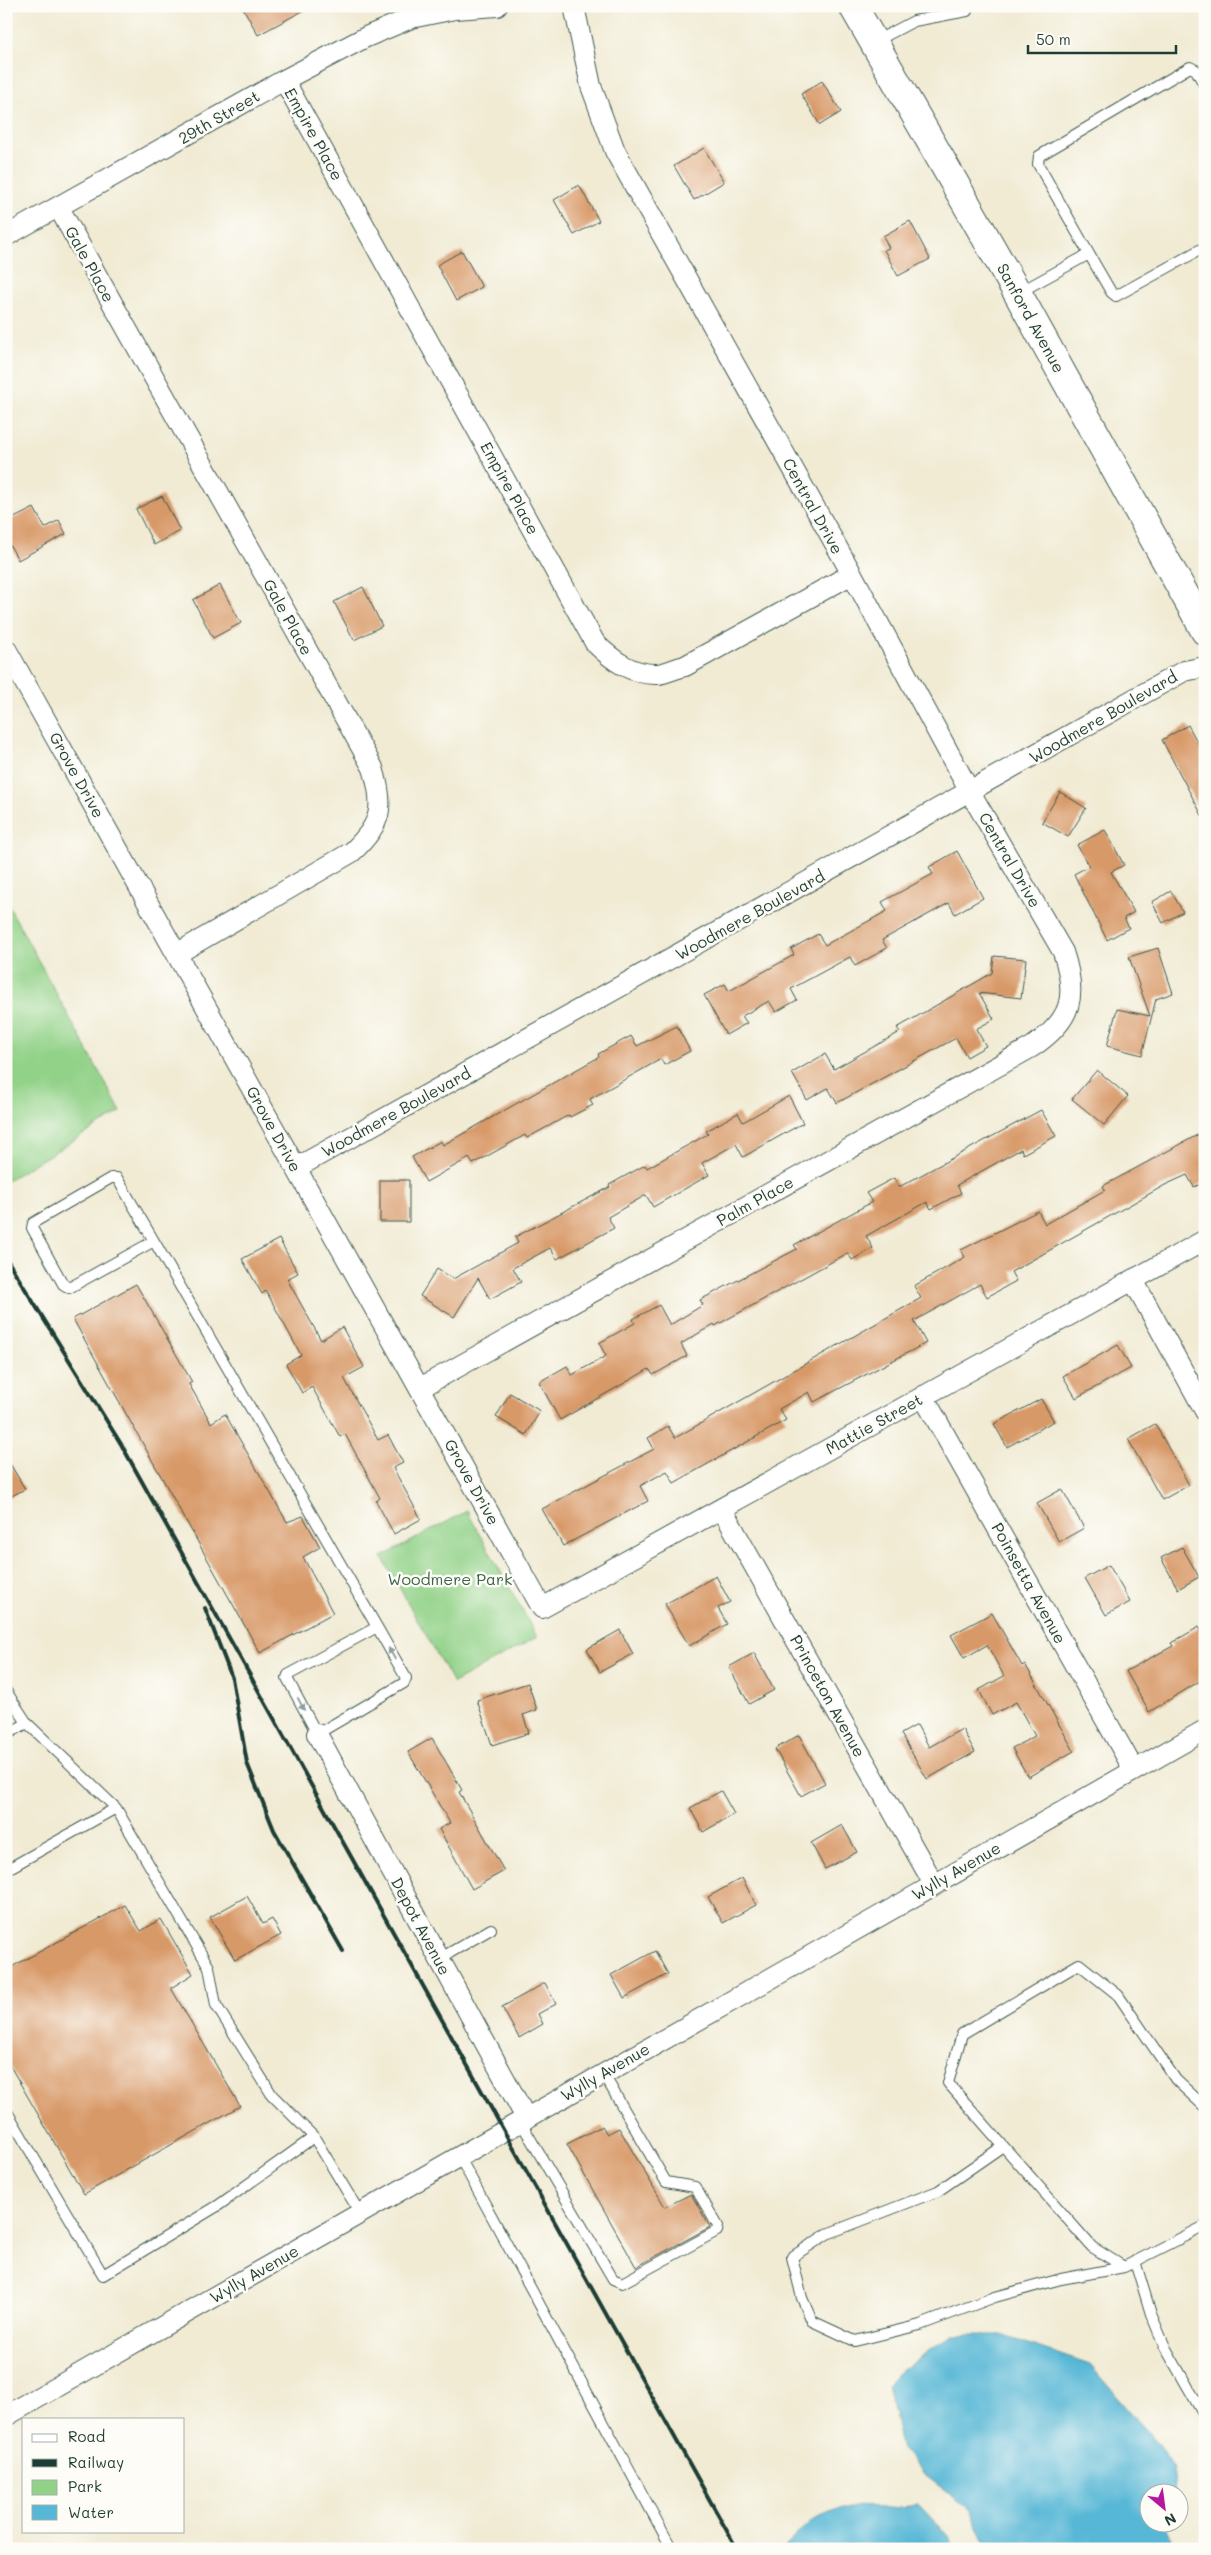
<svg xmlns="http://www.w3.org/2000/svg" width="1211" height="2555" viewBox="0 0 1211 2555" font-family="Mali,sans-serif">
<style>
.green{fill:#92d288;stroke:#58885e}
.water{fill:#57b7d6;stroke:#3b7a85}
.building{fill:#d89967}
.lines{fill:none;stroke-linecap:round;stroke-linejoin:round}
.service-casing{stroke:#3e574c;stroke-width:12}
.minor-casing{stroke:#3e574c;stroke-width:22}
.secondary-casing{stroke:#3e574c;stroke-width:30}
.service{stroke:#fff;stroke-width:10}
.minor{stroke:#fff;stroke-width:20}
.secondary{stroke:#fff;stroke-width:28}
.rail{stroke:#1f3d34;stroke-width:4}
.oneway{fill:#8f9e9a}
.labels{text-anchor:middle;stroke-width:5;stroke-linejoin:round;paint-order:stroke}
.street-label{font-size:16px;fill:#1f3d34;stroke:#fdfcf7}
.park-label{font-size:16px;fill:#3c6249;stroke:#fdfcf7}
</style>
<rect width="100%" height="100%" fill="#fdfcf7"/>
<filter id="ink" filterUnits="userSpaceOnUse"><feTurbulence type="fractalNoise" baseFrequency=".02" numOctaves="2"/><feDisplacementMap in="SourceGraphic" scale="10" xChannelSelector="R" yChannelSelector="G"/><feConvolveMatrix kernelMatrix="1 2 1 2 8 2 1 2 1" color-interpolation-filters="sRGB"/></filter>
<filter id="wash" filterUnits="userSpaceOnUse"><feTurbulence type="fractalNoise" baseFrequency=".0096" numOctaves="4" result="noise"/><feDisplacementMap in="SourceGraphic" scale="20" xChannelSelector="R" yChannelSelector="G"/><feGaussianBlur stdDeviation="1.12" result="paint"/><feColorMatrix in="noise" values="0 0 0 0 0 0 0 0 0 0 0 0 0 0 0 0 0 1.4 0 .05"/><feComposite in="paint" operator="in"/></filter>
<g filter="url(#wash)">
<rect width="100%" height="100%" fill="#f1ebd4"/>
<path class="green" d="M6 901 121 1112 6 1181Z
M467 1511 537 1637 453 1683 382 1557Z"/>
<path class="water" d="M952 2335H1002L1090 2365 1158 2444 1173 2468 1176 2492H1148V2522L1167 2523 1165 2526 1174 2542 1197 2549H988L971 2510 922 2473 902 2449 887 2385 901 2371Z
M918 2504 950 2538 952 2549H782L812 2520 841 2507 885 2508Z"/>
<g id="blocks">
<path class="building" d="M242 6H312L258 35Z
M822 81 841 112 820 125 801 94Z
M704 148 724 182 694 200 674 166Z
M579 185 599 221 574 235 554 200Z
M910 221 930 259 898 276 884 250 889 248 883 236Z
M462 251 482 287 456 301 437 265Z
M162 496 180 531 154 545 136 509Z
M34 508 45 528 59 520 66 534 18 560 6 538V522Z
M220 585 241 623 213 638 193 600Z
M363 587 382 626 354 640 334 602Z
M1188 725 1205 756V821L1162 740Z
M1060 792 1086 808 1068 837 1042 822Z
M1105 830 1124 865 1111 872 1134 912 1124 918 1129 928 1107 940 1074 874 1089 866 1077 845Z
M957 851 983 898 955 914 949 903 882 940 887 948 855 966 850 957 791 989 797 1000 776 1012 769 1001 742 1016 747 1023 726 1035 704 995 725 984 729 991 794 955 791 949 818 934 825 945 887 911 882 902 933 874 929 867Z
M1171 891 1183 912 1163 923 1152 902Z
M1158 948 1173 993 1156 999 1142 1055 1107 1046 1117 1009 1150 1016 1129 957Z
M994 956 1026 959 1021 998 979 993 994 1019 976 1029 986 1046 967 1057 956 1038 837 1103 828 1088 807 1100 792 1073 825 1054 834 1069 900 1032 897 1028 992 973Z
M677 1026 690 1051 664 1065 661 1059 590 1099 593 1105 570 1117 569 1115 527 1138 525 1135 473 1164 469 1158 426 1182 412 1157 441 1141 443 1145 599 1057 598 1054 631 1036 637 1046Z
M1097 1070 1128 1096 1104 1125 1072 1099Z
M789 1096 803 1123 743 1157 736 1144 702 1163 709 1175 653 1207 646 1195 608 1217 614 1228 557 1259 550 1248 513 1268 521 1282 490 1299 478 1278 454 1317 420 1296 437 1269 453 1279 518 1243 515 1237 610 1187 609 1185 645 1165 647 1168 708 1134 706 1131 738 1113 743 1122Z
M1041 1110 1056 1136 1023 1154 1021 1149 957 1185 961 1193 931 1209 927 1202 866 1236 873 1248 852 1260 848 1253 715 1326 714 1324 681 1344 687 1356 653 1375 649 1369 560 1420 539 1382 567 1366 572 1375 606 1356 599 1343 635 1323 633 1319 659 1305 670 1325 703 1305 700 1300 797 1249 794 1245 872 1202 866 1193 894 1178 899 1187Z
M1205 1131V1182L1194 1187 1187 1175 1165 1185 1011 1272 1016 1281 987 1297 980 1284 914 1321 926 1343 814 1402 809 1392 779 1409 786 1420 674 1483 667 1471 640 1486 648 1501 563 1546 542 1509 654 1449 648 1438 668 1426 675 1438 921 1298 914 1286 965 1257 961 1250 1038 1211 1045 1224 1105 1190 1103 1186Z
M380 1180H409V1222H380Z
M279 1239 298 1273 287 1279 321 1340 342 1327 364 1367 344 1378 378 1440 388 1435 403 1463 393 1468 421 1519 394 1534 376 1501 380 1498 345 1434 340 1437 312 1387 302 1393 286 1364 301 1355 266 1291 262 1294 242 1259Z
M136 1284 192 1382 189 1384 211 1423 225 1414 287 1522 303 1516 320 1547 303 1557 333 1613 260 1653 73 1319Z
M1118 1345 1131 1368 1076 1398 1063 1376Z
M510 1393 540 1411 526 1435 496 1417Z
M1041 1399 1054 1421 1007 1447 994 1424Z
M1155 1424 1189 1485 1162 1500 1128 1439Z
M6 1457 25 1489 6 1499Z
M1062 1489 1084 1528 1059 1542 1037 1503Z
M1182 1547 1199 1577 1178 1589 1161 1558Z
M1109 1565 1130 1602 1106 1615 1085 1578Z
M716 1576 730 1602 718 1608 727 1624 689 1646 665 1604Z
M992 1613 1022 1666 1025 1664 1074 1751 1028 1777 1012 1748 1035 1736 1016 1702 992 1715 979 1690 1004 1676 987 1645 964 1658 951 1635Z
M1199 1627 1205 1637V1678L1149 1712 1126 1671 1173 1646 1171 1643Z
M620 1630 633 1654 600 1672 587 1649Z
M754 1653 774 1690 749 1704 729 1667Z
M528 1683 537 1710 523 1715 529 1733 492 1745 477 1700Z
M917 1725 929 1747 962 1729 975 1752 927 1779 901 1734Z
M799 1735 825 1783 801 1796 775 1749Z
M432 1738 462 1790 459 1792 504 1871 472 1889 439 1829 450 1823 408 1752Z
M721 1791 734 1814 703 1832 690 1808Z
M842 1825 857 1852 825 1869 811 1843Z
M742 1878 756 1905 723 1923 708 1897Z
M247 1896 263 1924 272 1919 281 1935 235 1960 210 1917Z
M125 1905 141 1931 161 1919 193 1974 171 1988 240 2106 84 2194 6 2059V1970Z
M655 1951 668 1974 624 1998 611 1975Z
M545 1983 556 2004 538 2014 543 2024 519 2038 502 2007Z
M602 2126 607 2134 619 2128 665 2207 691 2194 710 2227 636 2267 567 2144Z"/>
</g>
</g>
<g filter="url(#ink)">
<use href="#blocks" fill-opacity="0" stroke="#3e574c" stroke-width="1"/>
<g class="lines">
<g class="service-casing">
<path id="service" d="M874 42 914 21 967 11
M1089 254 1038 164 1039 156 1190 67 1196 70 1205 86
M1018 293 1089 254 1111 292 1116 296 1205 247
M154 1241 69 1288 63 1284 32 1228 33 1223 111 1178H117L154 1241 377 1627 406 1678 404 1683 317 1734 287 1678 288 1675 377 1627
M6 1691 27 1723 116 1808
M6 1735 27 1723
M6 1870 116 1808 209 1967 216 2005 272 2095 314 2137 360 2213
M439 1959 491 1929
M6 2110 103 2275 219 2205 314 2137
M520 2121 613 2279 622 2283 717 2231 718 2226 695 2187 666 2182 603 2073
M1003 2146 938 2191 827 2234 792 2257 802 2298 812 2321 855 2341 920 2325 995 2297 1061 2279 1124 2267 1205 2226
M459 2156 672 2549
M1135 2261 1151 2314 1165 2347 1205 2417
M1124 2267 1092 2247 948 2083 962 2034 1079 1964 1118 1995 1176 2080 1205 2107"/>
</g>
<g class="minor-casing">
<path id="minor" d="M284 80 595 643C612 660 632 675 658 674 666 673 676 668 685 666L852 574
M59 208 373 768C385 807 382 824 352 852L178 953
M6 236 284 80 366 37 411 18 455 9 497 6
M6 649 542 1608 1205 1240
M296 1168 1184 671 1205 667
M1133 1280 1205 1411
M420 1388 1032 1047C1072 1020 1078 997 1063 952L970 792 852 574 615 151 591 86 574 6
M923 1396 1134 1770
M722 1509 934 1884
M317 1734 526 2118
M6 2416 1205 1730"/>
</g>
<g class="secondary-casing">
<path id="secondary" d="M853 6 1018 294 1205 631"/>
</g>
<use href="#service" class="service"/>
<use href="#minor" class="minor"/>
<use href="#secondary" class="secondary"/>
<path class="rail" d="M6 1258 121 1444 737 2549
M205 1608 232 1678 247 1763 274 1830 343 1951"/>
</g>
<defs><path id="oneway-solid" d="M-6-.8H1V-3.2L6.5 0L1 3.2V.8H-6Z" transform="scale(1.25)"/></defs>
<g class="oneway">
<use href="#oneway-solid" transform="translate(392 1654) rotate(-120)"/>
<use href="#oneway-solid" transform="translate(301 1704) rotate(62)"/>
</g>
</g>
<g class="labels">
<g class="street-label">
<text transform="translate(219 117) rotate(-30)" y="6">29th Street</text>
<text transform="translate(314 134) rotate(61)" y="6">Empire Place</text>
<text transform="translate(90 264) rotate(61)" y="6">Gale Place</text>
<text transform="translate(1031 318) rotate(61)" y="6">Sanford Avenue</text>
<text transform="translate(510 488) rotate(61)" y="6">Empire Place</text>
<text transform="translate(813 506) rotate(61)" y="6">Central Drive</text>
<text transform="translate(288 617) rotate(61)" y="6">Gale Place</text>
<text transform="translate(1103 717) rotate(-30)" y="6">Woodmere Boulevard</text>
<text transform="translate(77 775) rotate(61)" y="6">Grove Drive</text>
<text transform="translate(1010 860) rotate(60)" y="6">Central Drive</text>
<text transform="translate(750 915) rotate(-29)" y="6">Woodmere Boulevard</text>
<text transform="translate(396 1112) rotate(-29)" y="6">Woodmere Boulevard</text>
<text transform="translate(274 1129) rotate(61)" y="6">Grove Drive</text>
<text transform="translate(755 1201) rotate(-29)" y="6">Palm Place</text>
<text transform="translate(874 1424) rotate(-29)" y="6">Mattie Street</text>
<text transform="translate(472 1482) rotate(61)" y="6">Grove Drive</text>
<text transform="translate(1029 1583) rotate(61)" y="6">Poinsetta Avenue</text>
<text transform="translate(828 1696) rotate(61)" y="6">Princeton Avenue</text>
<text transform="translate(956 1871) rotate(-30)" y="6">Wylly Avenue</text>
<text transform="translate(421 1926) rotate(62)" y="6">Depot Avenue</text>
<text transform="translate(605 2072) rotate(-30)" y="6">Wylly Avenue</text>
<text transform="translate(254 2274) rotate(-30)" y="6">Wylly Avenue</text>
</g>
<g class="park-label">
<text x="450" y="1585">Woodmere Park</text>
</g>
</g>
<rect width="1211" height="2555" fill="none" stroke="#fdfcf7" stroke-width="25"/>
<rect x="22" y="2418" width="162" height="115" fill="#fdfcf7" stroke="#a4b0a9"/>
<rect x="32" y="2434" width="25" height="8" fill="#ffffff" stroke="#a4b0a9"/>
<text x="68" y="2442" font-size="15" fill="#1f3d34">Road</text>
<rect x="32" y="2459" width="25" height="8" fill="#1f3d34" stroke="#a4b0a9"/>
<text x="68" y="2468" font-size="15" fill="#1f3d34">Railway</text>
<rect x="32" y="2480" width="25" height="15" fill="#92d288" stroke="#a4b0a9"/>
<text x="68" y="2492" font-size="15" fill="#1f3d34">Park</text>
<rect x="32" y="2505" width="25" height="15" fill="#57b7d6" stroke="#a4b0a9"/>
<text x="68" y="2518" font-size="15" fill="#1f3d34">Water</text>
<g transform="translate(1164 2508) rotate(151)"><circle r="24" fill="#fdfcf7" stroke="#a4b0a9"/>
<path d="M0-4L9 19L0 12L-9 19Z" fill="#b5179e"/>
<text y="-8" font-size="14" font-weight="bold" text-anchor="middle" fill="#1f3d34">N</text>
</g>
<path d="M1028 45v8h148v-8" fill="none" stroke="#1f3d34" stroke-width="2.5"/>
<text x="1036" y="45" font-size="15" fill="#1f3d34" stroke="#fdfcf7" stroke-width="4" paint-order="stroke">50 m</text>
</svg>
